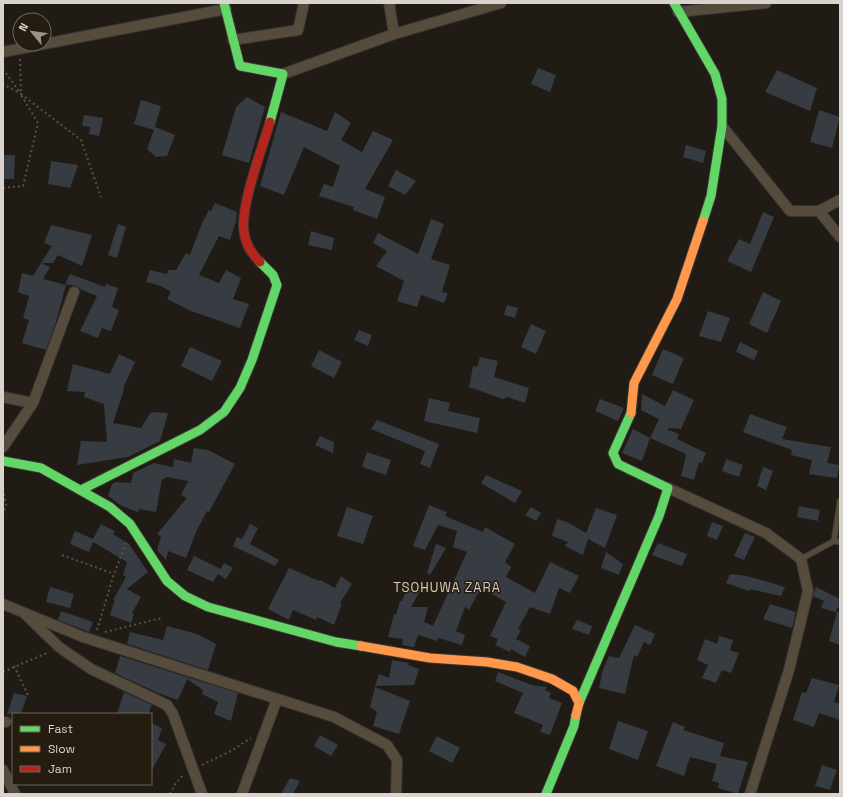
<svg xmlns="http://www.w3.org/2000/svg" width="843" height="797" viewBox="0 0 843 797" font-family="'Space Grotesk',sans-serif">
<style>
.building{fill:#363c41}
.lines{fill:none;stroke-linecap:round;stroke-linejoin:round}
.lane-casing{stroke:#39352f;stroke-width:7}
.street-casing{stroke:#39352f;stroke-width:12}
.fast-casing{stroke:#39352f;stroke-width:11}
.slow-casing{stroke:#39352f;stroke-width:11}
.jam-casing{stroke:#39352f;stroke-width:11}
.path{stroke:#595148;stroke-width:2;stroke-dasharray:2 3;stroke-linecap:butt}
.lane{stroke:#564c3e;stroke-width:5}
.street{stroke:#564c3e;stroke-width:10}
.fast{stroke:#63d668;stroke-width:9}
.slow{stroke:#ff974d;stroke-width:9}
.jam{stroke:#b3261e;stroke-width:9}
.labels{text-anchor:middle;stroke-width:3;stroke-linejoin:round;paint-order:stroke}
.quarter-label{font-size:13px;letter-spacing:1px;fill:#d6c9ba;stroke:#251c10}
</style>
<rect width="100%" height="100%" fill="#201b15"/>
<path class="building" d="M538 68 556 75 550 92 531 84Z
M777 70 817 88 810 111 765 92Z
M247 97 265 107 249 163 222 155 236 107Z
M141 100 161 106 154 130 134 124Z
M819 110 840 117 832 148 810 142Z
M281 112 327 131 335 112 351 123 341 140 362 152 373 131 393 140 365 189 385 197 377 219 353 210 354 207 319 196 324 184 333 187 340 166 304 147 284 195 260 186Z
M84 115 103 118 99 136 89 134 90 127 82 126Z
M155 127 175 135 167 156 156 157 147 149Z
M686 145 706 151 703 163 683 157Z
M3 155H15L14 179H3Z
M51 161 78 165 70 188 48 184Z
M396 170 416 181 405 195 388 186Z
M215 203 237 212 236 221 230 240 219 236 199 275 219 283 226 270 241 278 233 299 249 304 240 328 191 311 167 299 171 292 161 286 146 282 150 270 167 274 168 270H176L186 253 190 255 202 223 209 210 211 211Z
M763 212 774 217 751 272 727 261 739 239 750 244Z
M431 219 444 224 431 259 450 265 442 292 448 293 444 303 421 295 417 307 397 301 404 281 376 266 387 251 373 243 378 233 418 254Z
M118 224 126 227 117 258 108 255Z
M51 225 92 235 82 266 58 255 53 263H41L52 246 44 243Z
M311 231 334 238 332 250 308 245Z
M41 263 50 267 43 279 66 285 55 325 46 350 22 343 29 320 23 318 29 296 18 292 22 273 33 276Z
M70 274 105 287 106 284 118 288 112 307 119 310 111 331 102 328 98 338 80 331 97 296 80 289 76 286 65 284Z
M763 292 781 301 767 333 749 324Z
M507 305 518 308 515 318 504 315Z
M708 311 730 318 721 342 699 336Z
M531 324 546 331 536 354 521 347Z
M359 330 372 335 368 346 354 340Z
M740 342 758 351 754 360 736 352Z
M190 347 222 361 212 381 181 366Z
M663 349 684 358 673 384 652 375Z
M319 350 342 362 334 378 311 366Z
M119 354 135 362 123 388 124 389 113 423 141 428 151 412 168 413 160 441 128 457 77 465 81 441 107 442 104 404 84 397 85 392 67 391 73 364 110 374Z
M480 357 498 361 494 377 529 388 525 403 507 397 503 399 469 387 473 366 477 367Z
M673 390 694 400 681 429 668 428V430L679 434 677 439 706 453 702 463 699 462 694 480 681 476 686 456 684 453 650 438 659 419 641 410 642 394 665 406Z
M429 398 450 403 448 411 480 418 477 433 424 421Z
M600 399 624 408 618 421 595 411Z
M750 414 787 427 782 439 831 447 827 463 839 465 837 478 809 474 812 460 791 455 792 450 743 432Z
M377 420 439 444 430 468 420 464 425 451 371 429Z
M633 429 650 438 642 461 622 453Z
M320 436 334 442 333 453 315 445Z
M194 448 208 450 235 464 209 512 207 511 196 532 186 558 168 551 166 560 157 550 161 537 157 534 187 498 181 495 188 481 166 477 165 479H162L156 512 139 509 138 512 122 506 108 496 112 484 116 482 131 483 133 473 154 463 173 467 174 459 191 463Z
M367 452 391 460 386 475 362 467Z
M726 459 743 465 739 477 722 471Z
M763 467 773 471 766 490 757 486Z
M486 475 522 491 515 503 481 483Z
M429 505 447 512 445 516 483 532 485 527 515 544 505 562 511 567 506 577 535 593 550 562 579 576 570 593 559 588 550 614 530 607 518 629 521 630 516 639 530 646 525 657 511 649 510 652 495 645 498 639 490 636 506 602 481 588 469 610 465 607 456 631 465 635 462 645 438 638 437 641 418 635 414 647 402 645 403 639 388 637 394 614 396 615 400 601H402L408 586 420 591 411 607H428L424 622 433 626 467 552 453 547 457 531 438 525 425 550 413 546Z
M799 506 820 510 818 521 797 517Z
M347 507 373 516 363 544 337 536Z
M531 507 541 513 536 521 525 515Z
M596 508 617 515 605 548 588 539 583 555 565 546 568 542 552 536 557 519 567 522 586 533Z
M712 522 723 526 717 540 707 536Z
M101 524 115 531 113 534 129 544 148 572 127 589 141 597 132 613 134 614 131 623 110 615 115 599 113 600 126 577 123 575 127 562 93 542 89 552 70 544 75 531 93 539Z
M250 524 258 528 250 544 279 560 275 566 233 546 237 537 242 539Z
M745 533 755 537 744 560 734 556Z
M658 543 687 554 682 566 652 555Z
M436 544 446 548 430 575 427 573Z
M606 552 623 564 619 575 601 568Z
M194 556 221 569 213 582 187 570Z
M224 563 233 568 226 579 218 574Z
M289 568 319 581 320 580 335 588 341 576 352 584 340 603 342 604 334 625 317 617 316 620 293 610 289 620 268 609Z
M730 574 747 576 785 587 781 596 750 589 749 591 726 583Z
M50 587 74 594 70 608 46 602Z
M816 587 840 599V608L838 607 836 612 821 608 824 601 813 596Z
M770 604 796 612 792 628 763 619Z
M61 611 93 622 89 632 58 620Z
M837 612H840V645L829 641Z
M577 620 592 626 589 635 572 629Z
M635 625 655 634 650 645 644 642 637 657 634 655 625 694 599 688 603 669 609 656 619 658Z
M167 626 197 634 216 644 208 670 127 644 130 632 163 640Z
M719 636 733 640 730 650 739 653 731 673 722 670 716 683 702 678 708 665 697 660 705 639 717 644Z
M120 656 238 693 231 721 214 714 218 702 202 694 203 690 187 679 178 700 158 693 115 673Z
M392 660 409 663 408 665 419 669 414 685 375 686 379 674 389 678Z
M498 672 532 685 547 687 545 690 551 693 549 698 562 703 550 735 540 732 543 725 514 713 523 693 495 681Z
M812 678 839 685 834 702 840 704V720L819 713 814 727 793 720 802 692 806 693Z
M375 687 410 701 399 734 373 726 377 712 370 707Z
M124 692 152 705 148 714H117Z
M14 693 27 696 21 714H7Z
M618 721 648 731 638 760 609 749Z
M673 722 685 727 683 730 724 743 720 756 748 762 738 794 718 788 719 783 712 781 717 764 690 757 684 776 656 766Z
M151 723 162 728 158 740 166 744 151 772Z
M320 735 338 745 331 756 314 746Z
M437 736 460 748 452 763 429 751Z
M822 765 837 770 830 790 815 786Z
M290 778 300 781 293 794H283L282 792Z"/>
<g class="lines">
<g class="lane-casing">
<path id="lane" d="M840 501 834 541 840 542
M801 559 834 541"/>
</g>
<g class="street-casing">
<path id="street" d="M389 3 394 34
M678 12 766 3
M233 40 298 30 304 3
M44 44 226 9
M3 52 44 44
M283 74 394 34 501 3
M722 126 790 211H819L840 237
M819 211 840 200
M3 397 33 403
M3 447 33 403 74 292
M668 488 766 533 801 559 808 591 789 670 750 794
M3 604 83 637 334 717 387 745 397 760 396 794
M25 614 59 647 91 669 167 705 173 714 202 794
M3 722H6
M3 770 15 794
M242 794 277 699"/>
</g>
<g class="fast-casing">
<path id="fast" d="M224 3 240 66 283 74 270 122
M674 3 715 74 722 99V126L711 196 703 221
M3 461 41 468 110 507 130 524 167 581 185 596 208 607 336 642 361 646
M81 490 200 430 224 412 240 388 252 360 277 285 273 275 260 262
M579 703 659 516 668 488 618 464 613 453 631 413
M546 794 574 726 576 715"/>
</g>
<g class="slow-casing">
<path id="slow" d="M631 413 634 383 677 299 703 221
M361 646 430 658 487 662 517 667 552 679 573 691 579 703 576 715"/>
</g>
<g class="jam-casing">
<path id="jam" d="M260 262C251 253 246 245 244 232 240 206 262 149 270 122"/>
</g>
<path class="path" d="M20 59 21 94 81 140 101 197
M3 69 21 94 3 84
M3 188 23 186 38 123 21 95
M3 489 6 505 3 515
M62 555 114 574
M97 630 113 577 126 543
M105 632 162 618
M14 666 28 695
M3 672 49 652
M202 765 231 751 251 738
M170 794 176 783 184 774"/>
<use href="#lane" class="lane"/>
<use href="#street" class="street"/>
<use href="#fast" class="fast"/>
<use href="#slow" class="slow"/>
<use href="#jam" class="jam"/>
</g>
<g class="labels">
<g class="quarter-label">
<text x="447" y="592">TSOHUWA ZARA</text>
</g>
</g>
<rect width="843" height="797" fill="none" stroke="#d9d3cb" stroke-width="8"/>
<rect x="12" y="713" width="140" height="72" fill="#251c10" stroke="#6d655b"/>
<rect x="20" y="726" width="20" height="6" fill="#63d668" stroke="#6d655b"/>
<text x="48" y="733" font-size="12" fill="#d9d3cb">Fast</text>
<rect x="20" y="746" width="20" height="6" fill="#ff974d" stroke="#6d655b"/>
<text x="48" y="753" font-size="12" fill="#d9d3cb">Slow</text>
<rect x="20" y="766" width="20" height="6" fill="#b3261e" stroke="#6d655b"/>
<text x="48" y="773" font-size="12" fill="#d9d3cb">Jam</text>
<g transform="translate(32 32) rotate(299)"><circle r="19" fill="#251c10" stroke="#6d655b"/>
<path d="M0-3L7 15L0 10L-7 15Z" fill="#98938b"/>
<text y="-6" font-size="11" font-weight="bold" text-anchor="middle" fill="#d9d3cb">N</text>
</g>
</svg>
